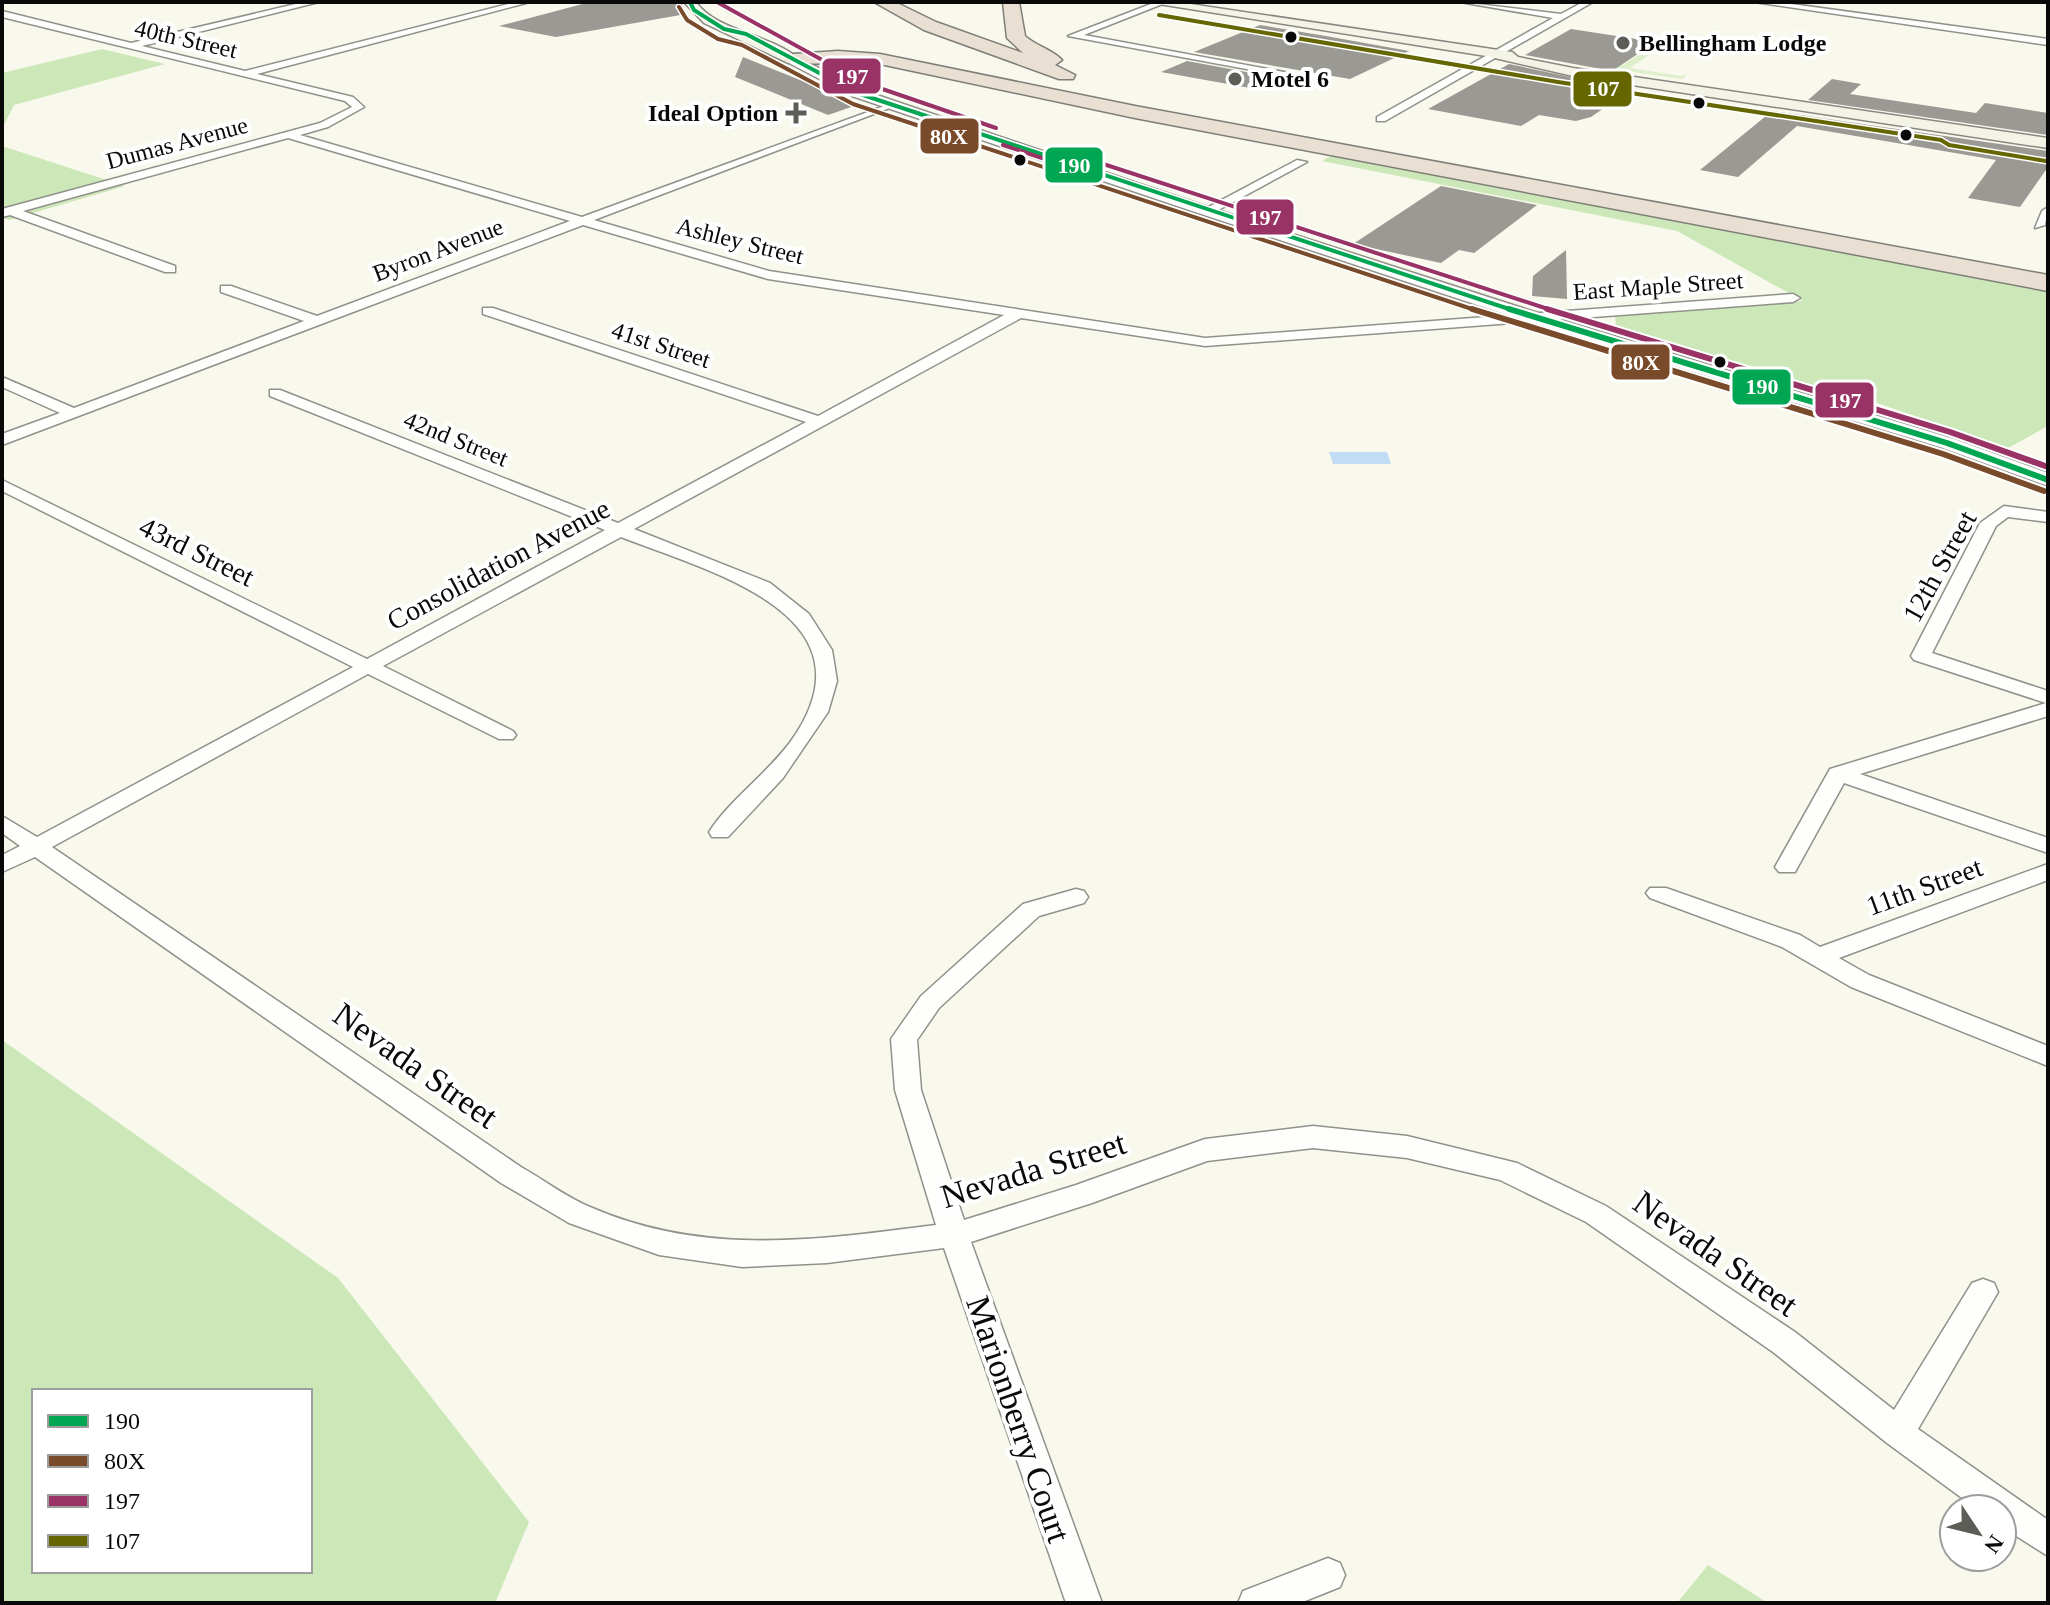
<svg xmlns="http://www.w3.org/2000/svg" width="2050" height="1605" viewBox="0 0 2050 1605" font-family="Georgia,serif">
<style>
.green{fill:#ddf0cb}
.forest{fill:#cce8b8;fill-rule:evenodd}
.water{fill:#c1dcf4}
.building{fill:#9b9993}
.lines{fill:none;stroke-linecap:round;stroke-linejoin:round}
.minor-casing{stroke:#91918b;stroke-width:3}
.tertiary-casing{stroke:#91918b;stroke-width:3}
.secondary-casing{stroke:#888782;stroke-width:3}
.motorway-casing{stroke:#7e7e78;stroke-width:3}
.minor{fill:#fefefc;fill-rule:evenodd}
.tertiary{fill:#fefefc;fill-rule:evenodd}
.secondary{fill:#f4f4e6;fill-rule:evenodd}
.motorway{fill:#e9dfd2;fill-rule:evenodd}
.bus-1-far1-casing{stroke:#fff;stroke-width:7}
.bus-1-casing{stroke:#fff;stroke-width:10}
.bus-2-far1-casing{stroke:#fff;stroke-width:7}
.bus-2-casing{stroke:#fff;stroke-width:10}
.bus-3-far1-casing{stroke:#fff;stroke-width:7}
.bus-3-casing{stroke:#fff;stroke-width:10}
.bus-4-casing{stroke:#fff;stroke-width:7}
.bus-1-far1{stroke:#00a651;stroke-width:4}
.bus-1{stroke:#00a651;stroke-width:6}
.bus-2-far1{stroke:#7a4b2a;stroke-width:4}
.bus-2{stroke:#7a4b2a;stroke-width:6}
.bus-3-far1{stroke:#936;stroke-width:4}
.bus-3{stroke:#936;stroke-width:6}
.bus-4{stroke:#660;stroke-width:4}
.bus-dot{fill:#090909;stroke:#fff;stroke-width:3}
.poi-dot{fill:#5d5d58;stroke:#fff;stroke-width:3}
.labels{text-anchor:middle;stroke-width:8;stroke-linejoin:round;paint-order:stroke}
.far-street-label{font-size:24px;fill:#090909;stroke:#fff}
.far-poi-label{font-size:24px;font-weight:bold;fill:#090909;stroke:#fff;text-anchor:start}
.street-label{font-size:28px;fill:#090909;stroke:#fff}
.near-street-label{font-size:34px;fill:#090909;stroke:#fff}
.line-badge{stroke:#fff;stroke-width:3}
.badge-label{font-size:22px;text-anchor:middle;font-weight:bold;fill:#fff}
</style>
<rect width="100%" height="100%" fill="#f9f8ec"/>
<path class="green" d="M1671 34 1679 35 1630 68 1681 76 1688 74 1682 79 1604 68 1609 63 1623 65Z"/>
<path class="forest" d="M102 49 165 64 14 105 2 129V73Z
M2 146 125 186 9 220 2 218Z
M1331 156 2048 291V426L2008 448 1883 405 1616 328 1615 316 1803 301 1677 231 1322 161Z
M2 1040 338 1278 529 1522 495 1603H2ZM310 1391V1571H34V1391Z
M1708 1565 1768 1603H1677Z"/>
<path class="water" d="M1329 452H1387L1391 464H1333Z"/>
<path class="building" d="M590 2H681L686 14 556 37 499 26Z
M1260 25 1326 36 1409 51 1350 79 1194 52Z
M1571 29 1656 42 1612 71 1525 55Z
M743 57 860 104 828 115 735 77Z
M1187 61 1273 77 1250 88 1161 72Z
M1509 64 1594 82 1580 91 1620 97 1591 117 1576 121 1539 115 1521 126 1428 109Z
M1832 79 1861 84 1850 94 1976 113 1985 103 2048 113V135L1808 100Z
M1772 111 2048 151V167L2020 207 1968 198 1996 160 1797 126 1738 177 1700 170Z
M1441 186 1537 205 1474 253 1459 250 1441 263 1353 244Z
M1566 250 1567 299 1532 296 1533 276Z"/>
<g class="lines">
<g class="minor-casing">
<path id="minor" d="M304 2H319L142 46 245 71 516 2H530L257 74 353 97 364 107 328 127 300 135 582 217 895 102V106L594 220 769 271 1205 338 1793 294 1800 298 1793 302 1205 346 1021 318 634 529 770 583 809 614 832 650 837 681 828 712 783 778 728 837H712L709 832C731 798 767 774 791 741 881 614 707 571 621 537L383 666 513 731 516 735 513 739H499L368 674 52 847 521 1167C544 1180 566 1197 590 1207 705 1257 817 1240 936 1225L895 1090 891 1039 921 996 1023 904 1076 889 1084 891 1088 897 1084 903 1039 916 939 1008 917 1040 921 1090 964 1220 1076 1185 1205 1139 1313 1126 1407 1136 1517 1163 1606 1206 1795 1332 1894 1410 1972 1283 1983 1279 1994 1283 1998 1292 1918 1429 2048 1520V1556L2002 1527V1509H1977L1887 1443 1773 1352 1586 1222 1500 1180 1407 1158 1313 1148 1207 1161 1092 1203 971 1242 1102 1603H1066L944 1248 827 1263 742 1267 659 1255 569 1223 501 1183 35 857 2 872V855L20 846 2 833V816L37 837 353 667 2 491V480L367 659 605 530 270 396V390H280L618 523 806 422 483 314V308H493L818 416 1004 315 768 279 583 225 2 445V434L60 413 2 387V377L74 408 304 321 221 292V286H231L317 316 570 221 288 138 23 211 175 266V272H165L10 215 2 217V209L320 123 352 107 345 101 2 17V11L131 43Z
M1156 2 1165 3 1084 35 1295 74 1290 77 1068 36Z
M1460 2 1561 14 1583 2H1593L1385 121H1377V117L1553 18Z
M1754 2H1777L2048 39V45Z
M1297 160 1307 162 1211 214 1201 211Z
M2048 207 2045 225 2035 228 2042 211Z
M2004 506 2048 512V522L2008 517 1996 526 1932 653 2048 691V716L1860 774 2048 838V853L1844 783 1795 872H1779L1775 867 1830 769 2046 703 1914 660 1911 656 1980 523Z
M2048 864V880L1839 958 1869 975 2048 1046V1066L1851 987 1782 947 1650 898 1646 893 1650 888H1666L1800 935 1820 947Z
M1328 1558 1340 1563 1345 1575 1340 1587 1300 1603H1238L1243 1591Z"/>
</g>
<g class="tertiary-casing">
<path id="tertiary" d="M789 57H797L862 90 1199 204 1541 314 1954 439 2048 473V486L1940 447 1529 322 1189 210 852 96 789 63Z"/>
</g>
<g class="secondary-casing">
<path id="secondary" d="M684 2H696C717 32 772 34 800 60L788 63 704 23Z
M1146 2H1177L1512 52 1518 57 1573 68 2048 138V148L1573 76 1486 56Z"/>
</g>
<g class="motorway-casing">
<path id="motorway" d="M874 2H895L936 22 1023 53 1007 38 1003 2H1019L1025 36C1036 46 1053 50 1062 60L1055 65 1075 75 1073 79H1059L924 30Z
M838 51 880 54 1135 106 2048 275V291L1135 118 880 64C863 63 790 66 784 60L793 54Z"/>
</g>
<use href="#minor" class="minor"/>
<use href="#tertiary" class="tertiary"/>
<use href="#secondary" class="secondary"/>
<use href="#motorway" class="motorway"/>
<g class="bus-1-far1-casing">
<path id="bus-1-far1" d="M690 2 694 10 724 29 746 34 857 93 1515 311"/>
</g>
<g class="bus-1-casing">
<path id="bus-1" d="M1509 309 1947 443 2048 480"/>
</g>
<g class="bus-2-far1-casing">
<path id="bus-2-far1" d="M679 7 687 20 718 39 742 45 853 104 1478 311"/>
</g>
<g class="bus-2-casing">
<path id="bus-2" d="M1472 309 1943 454 2044 491"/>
</g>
<g class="bus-3-far1-casing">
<path id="bus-3-far1" d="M717 2 862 82 996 128
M1003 145 1051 161 1088 159 1554 311"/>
</g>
<g class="bus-3-casing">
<path id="bus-3" d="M1547 309 1950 432 2048 467"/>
</g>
<g class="bus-4-casing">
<path id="bus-4" d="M1159 15 1558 82 1941 140 1949 145 2046 161"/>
</g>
<use href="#bus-1-far1" class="bus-1-far1"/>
<use href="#bus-1" class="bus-1"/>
<use href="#bus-2-far1" class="bus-2-far1"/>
<use href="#bus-2" class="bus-2"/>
<use href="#bus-3-far1" class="bus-3-far1"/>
<use href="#bus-3" class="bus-3"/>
<use href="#bus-4" class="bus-4"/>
</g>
<g class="bus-dot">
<circle cx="1291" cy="37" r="7"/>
<circle cx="1699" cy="103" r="7"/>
<circle cx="1906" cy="135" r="7"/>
<circle cx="1020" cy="160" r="7"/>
<circle cx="1720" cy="362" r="7"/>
</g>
<g class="poi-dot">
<circle cx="1623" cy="43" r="8"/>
<circle cx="1235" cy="79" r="8"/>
<path d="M792 101h8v8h8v8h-8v8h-8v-8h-8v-8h8z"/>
</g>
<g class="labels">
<g class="far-street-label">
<text transform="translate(186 39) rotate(13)" y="8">40th Street</text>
<text transform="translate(177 143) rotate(-15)" y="8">Dumas Avenue</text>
<text transform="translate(740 241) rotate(14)" y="8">Ashley Street</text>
<text transform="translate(438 250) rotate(-21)" y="8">Byron Avenue</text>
<text transform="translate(1658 286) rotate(-4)" y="8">East Maple Street</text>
<text transform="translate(661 345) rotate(18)" y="8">41st Street</text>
<text transform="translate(456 439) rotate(22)" y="8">42nd Street</text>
</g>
<g class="far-poi-label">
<text x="1639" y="51">Bellingham Lodge</text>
<text x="1251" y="87">Motel 6</text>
<text x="778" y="121" text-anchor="end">Ideal Option</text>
</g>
<g class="street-label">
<text transform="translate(197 551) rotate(26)" y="10">43rd Street</text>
<text transform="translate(498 564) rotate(-28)" y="10">Consolidation Avenue</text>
<text transform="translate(1939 566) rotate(-61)" y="10">12th Street</text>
<text transform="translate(1924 886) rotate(-20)" y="10">11th Street</text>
</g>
<g class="near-street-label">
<text transform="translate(416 1065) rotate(35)" y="12">Nevada Street</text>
<text transform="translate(1033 1169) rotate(-17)" y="12">Nevada Street</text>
<text transform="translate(1716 1253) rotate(35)" y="12">Nevada Street</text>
<text transform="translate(1019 1419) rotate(71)" y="12">Marionberry Court</text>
</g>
</g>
<g class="line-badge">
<rect x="821" y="57" width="61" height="38" rx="8" fill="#936"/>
<rect x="1572" y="70" width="61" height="38" rx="8" fill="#660"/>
<rect x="919" y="117" width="61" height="38" rx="8" fill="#7a4b2a"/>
<rect x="1044" y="146" width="60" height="38" rx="8" fill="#00a651"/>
<rect x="1235" y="198" width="60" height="38" rx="8" fill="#936"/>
<rect x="1610" y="343" width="61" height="38" rx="8" fill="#7a4b2a"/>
<rect x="1731" y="368" width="61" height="38" rx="8" fill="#00a651"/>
<rect x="1814" y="381" width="61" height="38" rx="8" fill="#936"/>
</g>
<g class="badge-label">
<text x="852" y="84">197</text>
<text x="1603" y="96">107</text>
<text x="949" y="144">80X</text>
<text x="1074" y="173">190</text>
<text x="1265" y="225">197</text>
<text x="1641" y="370">80X</text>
<text x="1762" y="394">190</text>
<text x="1845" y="408">197</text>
</g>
<rect width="2050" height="1605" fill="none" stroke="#090909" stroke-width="8"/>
<rect x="32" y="1389" width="280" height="184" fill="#ffffff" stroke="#9d9d9d" stroke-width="2"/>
<rect x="48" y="1415" width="40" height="12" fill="#00a651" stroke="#9d9d9d" stroke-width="2"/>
<text x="104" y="1429" font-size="24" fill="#090909">190</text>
<rect x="48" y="1455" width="40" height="12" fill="#7a4b2a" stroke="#9d9d9d" stroke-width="2"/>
<text x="104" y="1469" font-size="24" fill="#090909">80X</text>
<rect x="48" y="1495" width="40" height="12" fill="#993366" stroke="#9d9d9d" stroke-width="2"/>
<text x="104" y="1509" font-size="24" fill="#090909">197</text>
<rect x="48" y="1535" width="40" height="12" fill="#666600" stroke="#9d9d9d" stroke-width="2"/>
<text x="104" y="1549" font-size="24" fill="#090909">107</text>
<g transform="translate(1978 1533) rotate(125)"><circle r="38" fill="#ffffff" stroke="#9d9d9d" stroke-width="2"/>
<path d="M0-6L14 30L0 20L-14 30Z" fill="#5d5d58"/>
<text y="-12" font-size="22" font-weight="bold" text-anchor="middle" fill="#090909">N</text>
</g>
</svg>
